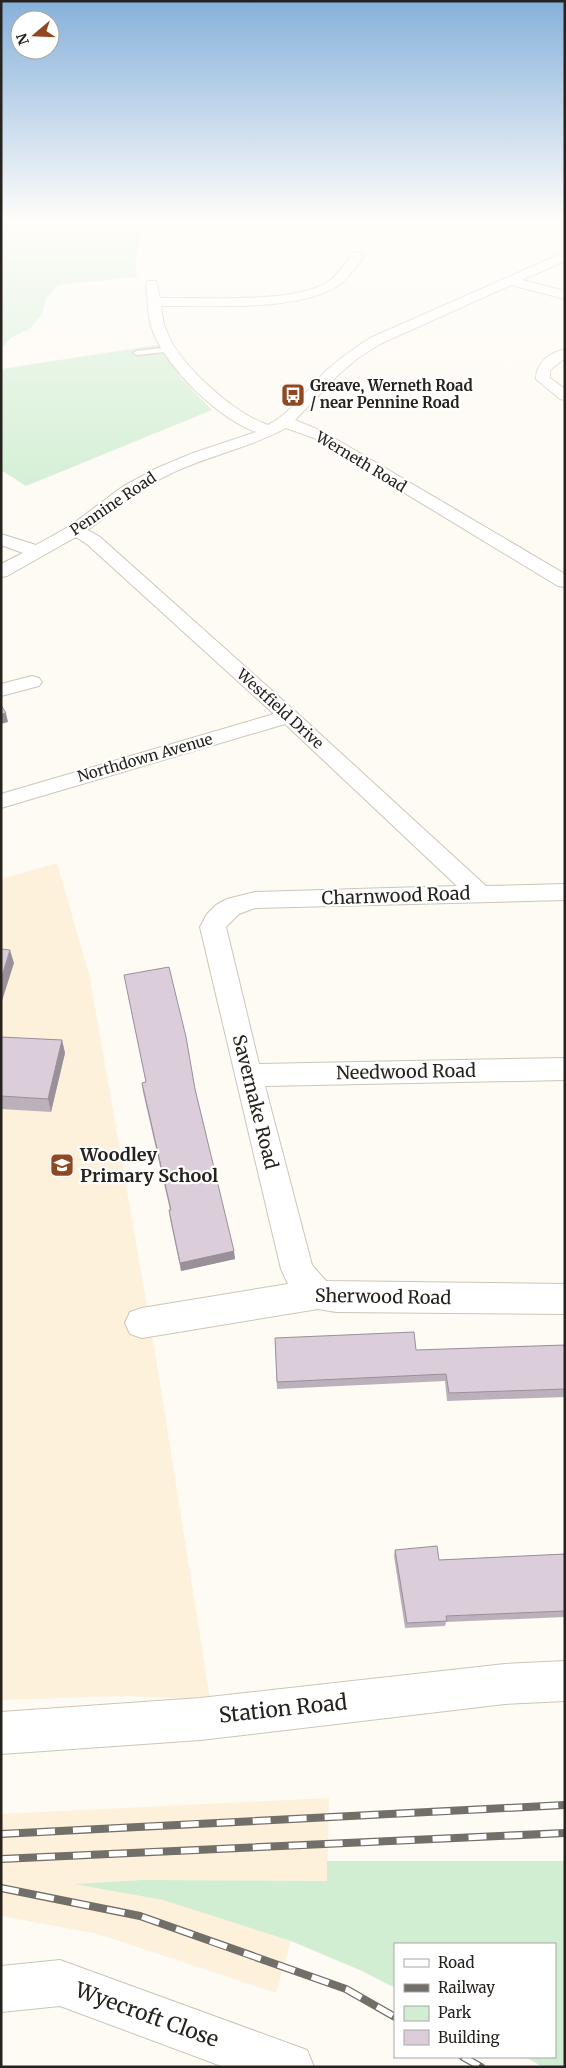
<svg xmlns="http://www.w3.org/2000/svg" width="566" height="2068" viewBox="0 0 566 2068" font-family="Merriweather,serif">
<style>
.built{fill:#fef1db}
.green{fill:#d1eed3}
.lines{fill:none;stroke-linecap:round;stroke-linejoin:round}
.lane-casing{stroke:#cec5b6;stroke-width:3}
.street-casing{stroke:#cec5b6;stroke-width:2}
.lane{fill:#fff;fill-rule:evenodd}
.street{fill:#fff;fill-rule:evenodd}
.rail-casing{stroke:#726e68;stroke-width:8}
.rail{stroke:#fff;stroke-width:5.5;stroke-dasharray:18;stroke-linecap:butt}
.wall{fill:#bcb1bb}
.shaded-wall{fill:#999099}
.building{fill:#dbceda;stroke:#999099}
.labels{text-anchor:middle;stroke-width:4.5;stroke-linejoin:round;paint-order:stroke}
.far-poi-label{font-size:15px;font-weight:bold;fill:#26221d;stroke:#fff;text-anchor:start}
.far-street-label{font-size:15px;fill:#26221d;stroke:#fff}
.street-label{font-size:18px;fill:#26221d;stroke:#fff}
.poi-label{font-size:18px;font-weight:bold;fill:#26221d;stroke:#fff;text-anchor:start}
.near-street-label{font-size:21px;fill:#26221d;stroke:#fff}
</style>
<rect width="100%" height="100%" fill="#fefaf4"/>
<path class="built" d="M57 863 90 978 155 1352 210 1699 126 1696 1 1700V879Z
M329 1798 327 1881 142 1880 77 1884 163 1899 291 1941 276 1993 98 1934 1 1916V1814Z"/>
<path class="green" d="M1 221H143L135 263 137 277 58 285 46 299 42 314 31 328 11 338 1 348Z
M157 345 175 367 179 376 212 410 26 486 1 470V369Z
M327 1861H565V2067H543L525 2057H555V1944H395V1988L362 1971 291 1941 163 1900 74 1884 142 1880 327 1881Z"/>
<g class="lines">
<g class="lane-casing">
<path id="lane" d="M170 347H173V351L137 355 133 353 137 351Z"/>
</g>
<g class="street-casing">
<path id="street" d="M358 252 364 256C357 266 346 281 336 287 294 312 211 305 161 306 162 315 163 324 167 332 179 365 235 414 268 425 291 413 308 389 327 370 340 358 355 348 370 338L565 252V261L522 280 565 291V299L511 285 380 344 358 358 338 375 295 420 324 432 565 574V587L558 586 314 438 286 428C250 448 207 456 170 474 140 488 114 510 88 530L100 537 296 712 486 886 565 884V900L255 908 239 914 226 927 259 1064 565 1058V1080L265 1086 312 1265 326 1281 565 1284V1314L336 1312 318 1309 142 1338 130 1334 125 1323 130 1312 142 1308 288 1284 281 1269 200 927 207 914 216 905 227 899 255 892 457 886 285 724 1 808V794L274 714 88 545 76 537 7 576 1 577V564L23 553 1 545V534L36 545 70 526 122 487 157 468 193 453 256 432C219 419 169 370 154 334 147 319 148 300 146 284L148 281H156L160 298C203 297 293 304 328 282 337 276 346 262 354 253Z
M565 349V358L550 370V378L565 389V400L560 399 536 379C536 363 549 353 565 349Z
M32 676 39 678 42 682 39 686 1 696V684Z
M565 1661V1701L505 1704 200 1740 1 1754V1712L200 1698 505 1664Z
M60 1960 307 2050 314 2067H224L60 2006 1 2012V1966Z"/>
</g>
<use href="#lane" class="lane"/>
<use href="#street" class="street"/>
<g class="rail-casing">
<path id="rail" d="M1 1834 565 1805
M1 1859 565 1833
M1 1888 140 1916 346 1989 395 2017
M463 2057 481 2067"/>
</g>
<use href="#rail" class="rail"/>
</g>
<path class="wall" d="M124 975 195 1089 235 1259 181 1271 170 1219 169 1210H170L143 1092 142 1083 146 1082Z
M1 1037 62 1040 65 1053 51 1112 1 1109Z
M275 1338 416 1350 565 1345V1397L447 1401 445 1381 277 1389Z
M395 1550 439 1560 565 1554V1617L446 1622 445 1626 405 1628 394 1556Z"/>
<path class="shaded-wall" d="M6 713 8 722 1 724V714Z
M10 950 14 963 1 1004V979Z
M62 1040 65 1053 51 1112 48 1099Z
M234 1251 235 1259 181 1271 180 1263Z"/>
<path class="building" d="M1 705 6 713 1 714Z
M1 949 10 950 1 979Z
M169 967 186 1037 195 1089 234 1251 180 1263 169 1210H171L142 1083 146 1082 124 975Z
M1 1037 62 1040 48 1099 1 1096Z
M414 1332 416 1350 565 1345V1389L449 1393 446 1374 277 1382 275 1338Z
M437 1546 439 1560 565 1554V1611L446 1616 447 1621 407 1623 395 1550Z"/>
<linearGradient id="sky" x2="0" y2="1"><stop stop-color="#86b1db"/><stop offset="0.43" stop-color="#fffdfa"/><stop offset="1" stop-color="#fffdfa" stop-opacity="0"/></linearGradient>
<rect width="566" height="511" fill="url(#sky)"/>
<defs>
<g id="bus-square" transform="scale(1.25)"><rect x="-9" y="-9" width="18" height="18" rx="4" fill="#8f4822" stroke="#fff"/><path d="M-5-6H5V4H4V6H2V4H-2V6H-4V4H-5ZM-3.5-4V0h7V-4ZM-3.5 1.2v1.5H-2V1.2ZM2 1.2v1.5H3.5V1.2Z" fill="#fff"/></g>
<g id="school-square" transform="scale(1.25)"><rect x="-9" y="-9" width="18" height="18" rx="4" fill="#8f4822" stroke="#fff"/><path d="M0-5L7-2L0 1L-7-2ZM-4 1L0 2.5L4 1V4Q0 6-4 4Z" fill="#fff"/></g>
</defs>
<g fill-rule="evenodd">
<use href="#bus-square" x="293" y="395"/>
<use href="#school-square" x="62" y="1165"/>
</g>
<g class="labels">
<g class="far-poi-label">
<text x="310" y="391">Greave, Werneth Road<tspan x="310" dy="17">/ near Pennine Road</tspan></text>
</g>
<g class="far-street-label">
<text transform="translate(361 462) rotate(31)" y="5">Werneth Road</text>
<text transform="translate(113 504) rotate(-34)" y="5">Pennine Road</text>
<text transform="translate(280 709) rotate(42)" y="5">Westfield Drive</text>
<text transform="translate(145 758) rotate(-16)" y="5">Northdown Avenue</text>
</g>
<g class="street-label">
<text transform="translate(396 896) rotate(-2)" y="6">Charnwood Road</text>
<text transform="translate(406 1072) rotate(-1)" y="6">Needwood Road</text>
<text transform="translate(255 1102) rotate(76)" y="6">Savernake Road</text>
<text transform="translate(383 1297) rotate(1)" y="6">Sherwood Road</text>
</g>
<g class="poi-label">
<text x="80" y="1161">Woodley<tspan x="80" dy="21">Primary School</tspan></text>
</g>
<g class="near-street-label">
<text transform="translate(283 1709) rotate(-6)" y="7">Station Road</text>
<text transform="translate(147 2015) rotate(20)" y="7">Wyecroft Close</text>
</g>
</g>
<rect width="566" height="2068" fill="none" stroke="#26221d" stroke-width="5"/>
<rect x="394" y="1943" width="162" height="115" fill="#ffffff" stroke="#a8a7a5"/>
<rect x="404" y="1959" width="25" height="8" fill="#ffffff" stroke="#a8a7a5"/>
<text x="438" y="1968" font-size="15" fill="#26221d">Road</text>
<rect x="404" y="1984" width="25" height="8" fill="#726e68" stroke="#a8a7a5"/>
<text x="438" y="1993" font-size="15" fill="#26221d">Railway</text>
<rect x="404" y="2006" width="25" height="15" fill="#d1eed3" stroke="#a8a7a5"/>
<text x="438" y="2018" font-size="15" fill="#26221d">Park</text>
<rect x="404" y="2030" width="25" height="15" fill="#dbceda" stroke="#a8a7a5"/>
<text x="438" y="2043" font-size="15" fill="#26221d">Building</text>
<g transform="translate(35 35) rotate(251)"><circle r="24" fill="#ffffff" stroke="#a8a7a5"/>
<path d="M0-4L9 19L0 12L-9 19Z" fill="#8f4822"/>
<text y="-8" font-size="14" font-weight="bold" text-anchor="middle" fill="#26221d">N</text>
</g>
</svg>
